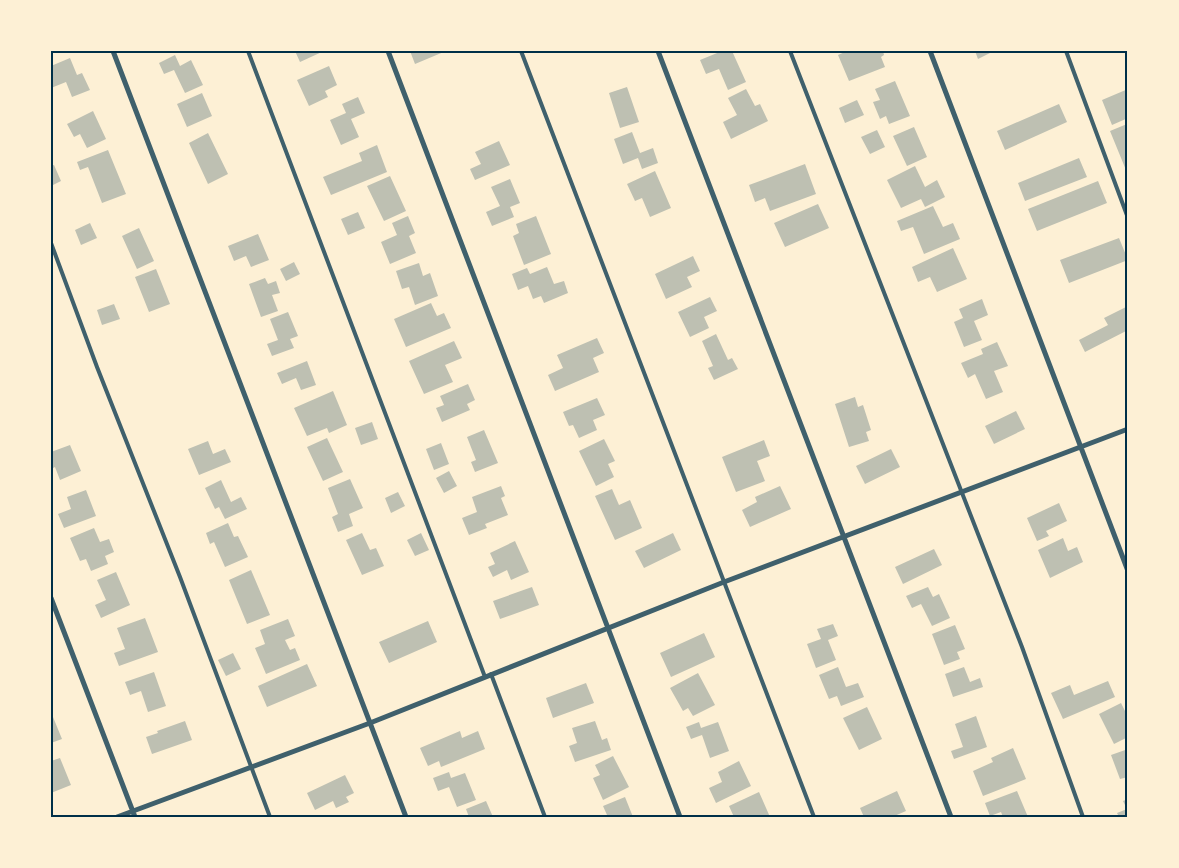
<svg xmlns="http://www.w3.org/2000/svg" width="1179" height="868" viewBox="0 0 1179 868" font-family="Cabin,sans-serif">
<style>
.building{fill:#bec0b2}
.lines{fill:none;stroke-linecap:round;stroke-linejoin:round}
.service{stroke:#3f606c;stroke-width:4}
.minor{stroke:#3f606c;stroke-width:5}
.neatline{fill:none;stroke:#003049;stroke-width:2}
</style>
<rect width="100%" height="100%" fill="#fdf0d5"/>
<path class="building" d="M295 51H324L300 62Z
M410 51H446L415 64Z
M722 51H732L746 82 728 90 719 69 706 74 700 60Z
M847 51H883L884 55 881 57 885 67 849 81 838 55Z
M975 51H994L978 59Z
M175 55 180 66 191 60 203 85 185 93 174 70 164 74 159 63Z
M70 58 77 75 82 73 90 90 72 97 66 82 51 88V66Z
M329 66 337 85 325 91 328 97 309 106 297 80Z
M895 81 910 116 889 124 886 116 880 119 873 102 880 100 875 89Z
M627 87 639 122 620 128 609 93Z
M746 89 755 106 760 104 768 121 731 139 723 122 737 115 728 98Z
M1128 89V118L1112 125 1102 100Z
M202 93 212 116 187 127 177 104Z
M358 97 365 113 351 119 359 137 341 145 330 120 346 113 342 104Z
M857 100 864 115 845 123 839 108Z
M1059 104 1067 122 1005 150 997 131Z
M93 111 106 139 87 148 80 134 74 137 67 124Z
M1127 124 1128 126V175L1110 131Z
M914 127 927 157 907 166 893 136Z
M877 130 885 147 870 154 861 137Z
M632 132 640 153 653 148 658 163 642 169 638 158 623 164 614 139Z
M208 133 228 174 208 184 189 143Z
M499 141 510 165 475 180 470 169 481 164 475 152Z
M377 145 387 172 331 195 323 177 362 161 359 153Z
M108 150 126 194 102 203 88 167 80 170 77 162Z
M1079 158 1087 177 1025 201 1018 183Z
M805 164 816 194 770 211 765 198 755 202 749 185Z
M54 165 61 181 51 186V166Z
M915 166 925 187 937 180 945 197 925 207 921 199 901 208 887 180Z
M655 171 671 208 650 217 642 198 635 201 627 184Z
M390 176 406 211 384 221 367 186Z
M510 179 520 203 510 207 514 217 492 226 486 212 500 206 491 187Z
M1098 181 1107 203 1037 231 1028 209Z
M818 204 829 228 785 247 774 223Z
M933 206 943 227 953 223 960 239 924 254 913 227 901 231 897 221Z
M358 212 365 228 348 235 341 219Z
M408 216 415 233 409 236 416 253 390 264 381 242 397 235 392 223Z
M536 216 551 254 524 265 513 236 519 233 516 224Z
M90 223 97 238 81 245 75 230Z
M139 228 154 261 137 269 122 236Z
M258 234 269 260 251 267 246 256 234 261 228 246Z
M1119 238 1128 260 1069 283 1060 260Z
M953 248 967 279 937 292 930 277 918 282 912 267Z
M693 256 700 271 687 277 692 287 666 299 655 274Z
M294 262 300 274 286 281 280 269Z
M419 263 423 276 430 273 438 296 415 305 409 287 402 289 396 271Z
M547 267 554 284 564 281 568 293 544 303 541 296 533 299 528 286 518 290 512 274 527 268 530 274Z
M156 269 170 304 149 312 135 277Z
M265 278 268 284 276 281 280 293 272 295 278 311 261 317 249 284Z
M710 297 717 311 704 317 709 328 690 337 678 312Z
M982 299 988 315 974 321 982 340 964 347 954 322 963 318 959 309Z
M431 303 437 316 444 313 451 328 406 347 394 319Z
M114 304 120 319 102 325 97 310Z
M1128 306V330L1085 352 1079 340 1108 325 1104 318Z
M288 312 298 336 290 339 294 348 272 356 267 344 278 340 270 319Z
M716 334 728 360 732 358 738 369 714 380 708 368 713 366 702 341Z
M597 338 604 353 593 358 599 372 555 391 548 375 563 368 557 355Z
M454 341 462 358 445 365 453 382 424 394 409 361Z
M997 342 1008 366 994 371 1003 392 986 399 975 374 968 378 961 363 983 354 981 349Z
M307 361 316 385 301 390 296 378 282 384 277 373Z
M468 384 475 400 467 404 470 410 442 422 436 408 444 405 440 396Z
M333 391 347 425 329 433 327 428 307 436 294 408Z
M855 397 858 407 863 405 871 430 866 432 869 441 849 447 835 404Z
M597 398 605 415 593 420 597 430 579 438 573 425 569 426 563 412Z
M1016 411 1025 429 994 444 985 426Z
M372 422 378 439 361 445 355 428Z
M484 430 498 463 475 472 471 462 476 460 467 437Z
M327 438 343 472 323 481 307 447Z
M604 439 615 461 608 464 614 477 596 486 579 451Z
M764 440 770 456 757 461 765 481 736 492 722 457Z
M208 441 213 454 225 449 231 462 199 475 188 449Z
M441 443 449 464 434 470 426 449Z
M70 445 81 471 60 480 55 467 51 469V452Z
M891 449 900 467 865 484 856 466Z
M449 471 457 486 444 493 436 478Z
M350 479 363 508 349 514 353 526 338 532 332 517 338 514 328 488Z
M221 480 231 502 241 497 247 509 225 519 219 507 215 509 205 488Z
M501 486 505 496 501 498 508 515 485 524 487 528 469 535 462 518 477 512 472 497Z
M780 486 791 509 750 527 742 510 757 502 755 497Z
M612 489 619 505 630 500 642 528 615 540 595 496Z
M86 490 96 516 64 528 58 514 71 509 67 497Z
M398 492 405 506 391 513 385 498Z
M1059 503 1067 521 1046 531 1049 536 1037 541 1027 518Z
M228 523 234 537 238 536 248 557 225 567 214 542 210 544 206 533Z
M94 528 100 542 109 539 114 552 105 556 108 564 91 571 86 559 80 561 70 538Z
M362 533 370 550 376 548 384 566 362 575 346 540Z
M421 533 429 550 415 556 407 540Z
M673 533 681 550 644 568 635 551Z
M1063 538 1068 551 1077 547 1083 562 1050 578 1038 550Z
M515 541 529 572 511 580 507 570 493 577 488 567 495 564 490 553Z
M934 549 942 565 903 584 895 567Z
M251 570 270 615 247 624 229 580Z
M116 572 130 605 101 618 95 605 106 600 97 580Z
M532 587 539 605 500 619 493 601Z
M928 587 933 597 939 594 950 618 932 626 921 604 912 608 906 596Z
M145 618 158 652 119 666 114 653 125 649 117 628Z
M288 619 295 636 285 640 290 650 295 648 300 660 266 674 255 648 265 644 260 630Z
M428 621 437 642 389 663 379 642Z
M833 624 838 636 828 640 836 660 816 668 807 644 821 639 817 629Z
M955 625 965 649 957 652 960 659 944 665 932 634Z
M704 633 715 657 671 677 660 653Z
M233 653 241 669 226 676 218 660Z
M307 664 317 686 267 707 258 686Z
M838 667 846 687 858 683 864 697 841 706 837 696 829 699 819 675Z
M964 667 970 682 980 678 983 687 953 697 945 674Z
M154 672 166 706 148 712 141 691 130 695 125 682Z
M698 673 715 705 693 716 688 708 683 711 670 688Z
M1108 681 1115 697 1063 719 1051 693 1070 685 1074 695Z
M586 683 594 703 553 718 546 698Z
M1121 703 1128 717V737L1114 744 1099 714Z
M867 707 882 739 859 750 843 718Z
M976 716 987 747 954 759 951 751 963 747 955 724Z
M53 717 62 739 51 743V718Z
M185 721 192 740 152 754 146 737 158 733 157 731Z
M595 721 602 740 607 738 611 750 575 762 569 746 577 743 572 728Z
M699 722 701 728 718 722 729 751 710 758 702 735 691 739 686 727Z
M460 731 462 738 478 731 485 749 441 767 439 761 428 766 420 748Z
M1013 748 1026 779 983 796 973 771 993 762 991 758Z
M1128 749V777L1120 779 1111 755Z
M613 756 629 787 603 800 593 778 600 775 595 765Z
M60 758 71 785 51 793V761Z
M739 761 751 786 716 803 709 788 722 782 718 772Z
M449 772 451 778 465 773 476 800 457 807 449 787 438 791 433 778Z
M345 775 354 793 346 797 349 802 336 808 333 801 315 810 307 793Z
M897 791 906 811 892 817H864L860 808Z
M1017 791 1028 817H1003L1001 812 990 816 985 803Z
M759 792 770 817H734L729 806Z
M625 797 633 817H602L607 815 603 806Z
M1128 799V817H1119L1117 813 1127 809 1123 801Z
M486 801 493 817H469L466 809Z"/>
<g class="lines">
<path class="service" d="M248 51 485 677
M521 51 814 817
M790 51 1022 647 1083 817
M1066 51 1128 218
M51 243 97 367 180 577 270 817
M491 674 545 817"/>
<path class="minor" d="M113 51 406 817
M388 51 680 817
M658 51 951 817
M930 51 1128 571
M51 598 135 817
M117 817 370 723 724 582 1128 429"/>
</g>
<rect width="1179" height="868" fill="none" stroke="#fdf0d5" stroke-width="105"/>
<rect x="52" y="52" width="1074" height="764" class="neatline"/>
</svg>
